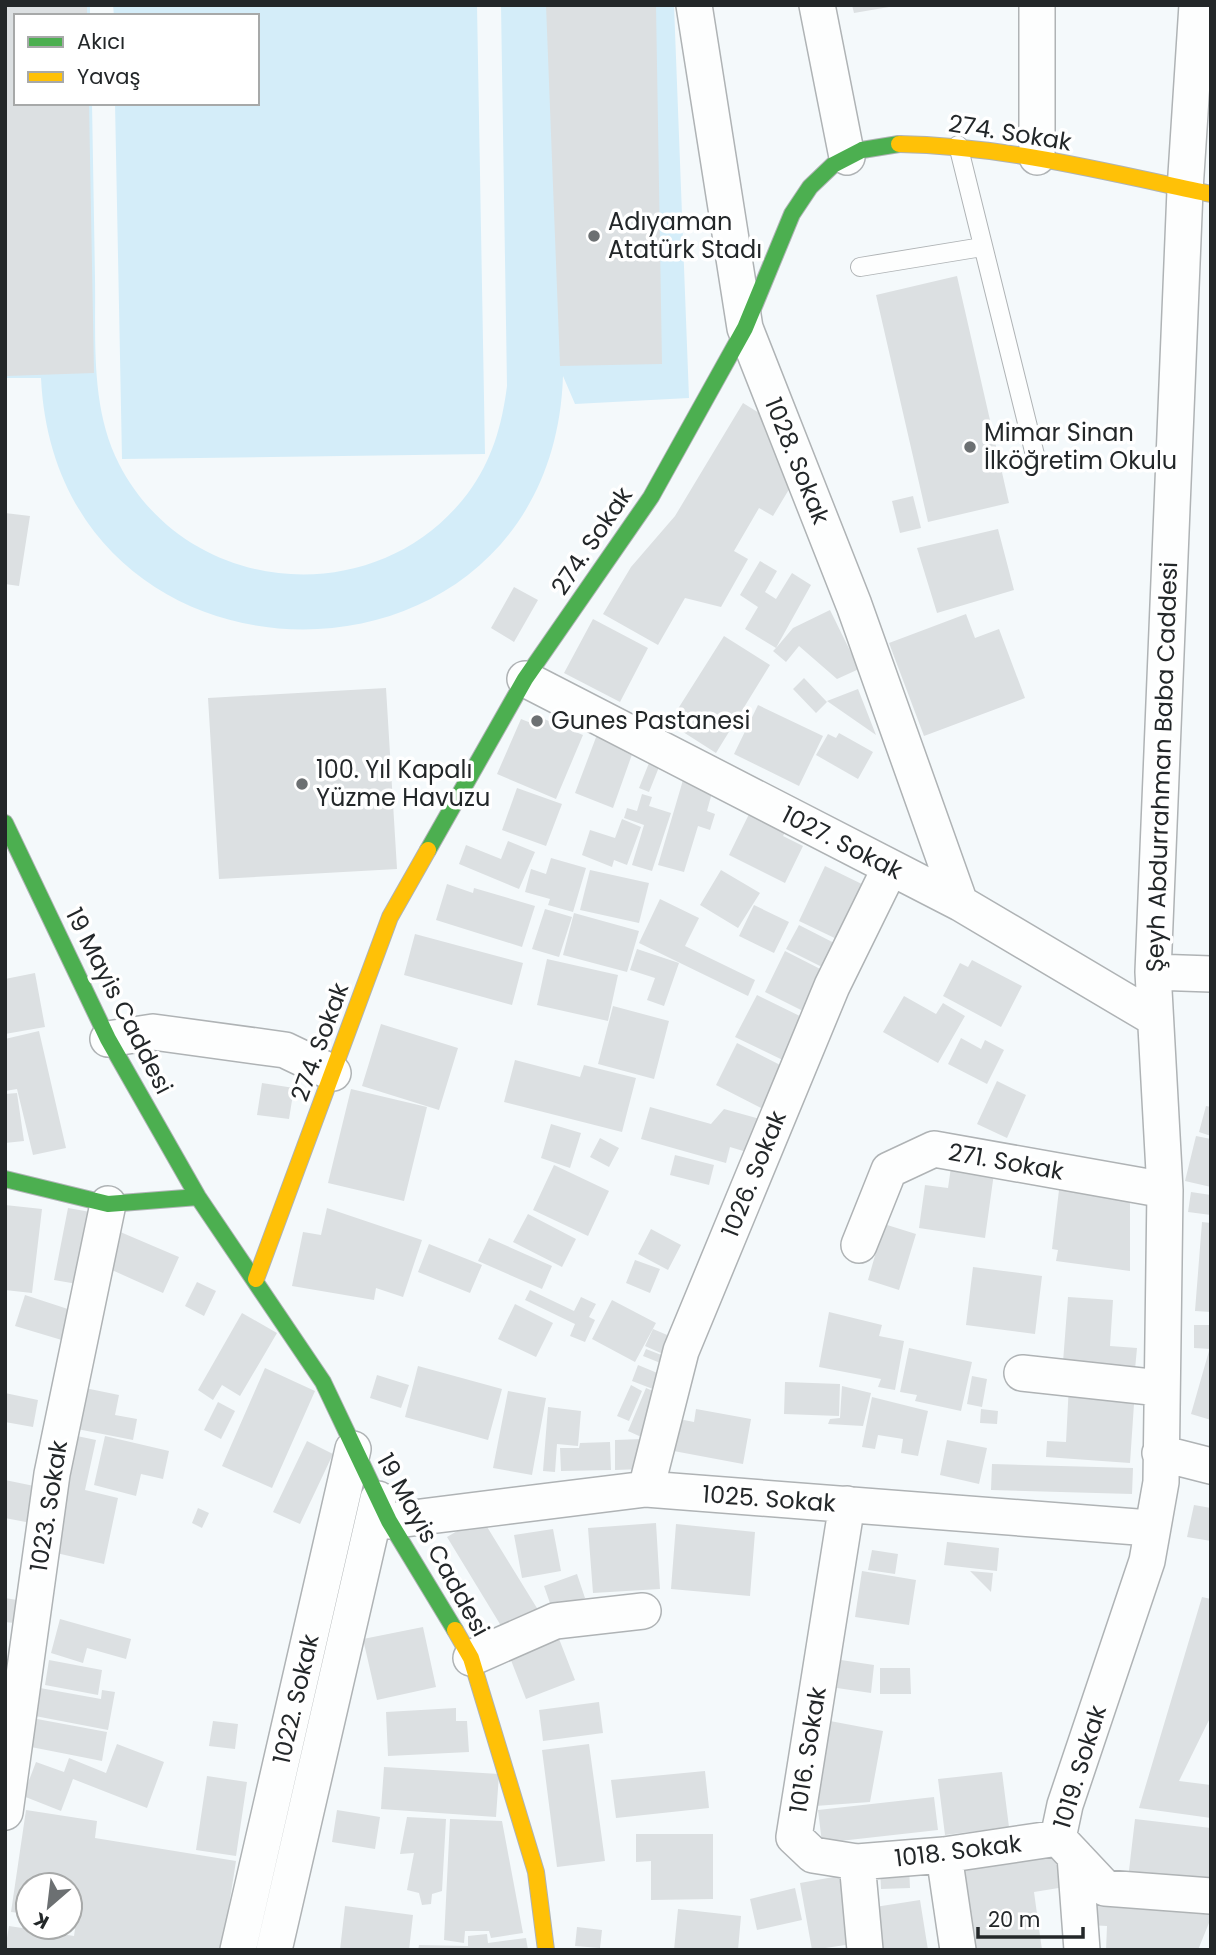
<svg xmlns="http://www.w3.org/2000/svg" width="1216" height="1955" viewBox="0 0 1216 1955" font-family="Poppins,sans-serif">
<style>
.green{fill:#d4edf9}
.building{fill:#dce0e2}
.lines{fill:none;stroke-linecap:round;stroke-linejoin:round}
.lane-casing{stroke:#afb3b5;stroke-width:20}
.street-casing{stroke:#afb3b5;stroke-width:38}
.fast-casing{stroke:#afb3b5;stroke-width:18}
.slow-casing{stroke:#afb3b5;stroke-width:18}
.lane{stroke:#fdfefe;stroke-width:18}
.street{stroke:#fdfefe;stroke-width:35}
.fast{stroke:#4caf50;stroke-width:16}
.slow{stroke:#ffc107;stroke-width:16}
.poi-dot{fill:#6c7072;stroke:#fff;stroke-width:2.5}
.labels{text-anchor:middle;stroke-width:7;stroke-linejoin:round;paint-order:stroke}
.street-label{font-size:24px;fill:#232729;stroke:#fff}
.poi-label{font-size:24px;fill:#232729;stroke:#fff;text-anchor:start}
</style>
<rect width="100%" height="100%" fill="#f4f9fb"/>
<path class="green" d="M5 5H90V16H16V103H92C93 161 94 219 95 278 96 340 90 407 119 464 188 598 378 613 468 493 492 461 502 425 507 386L501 5H674L689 398 575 404 563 376C552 713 57 714 41 378H5Z
M113 5H477L485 454 122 459 115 103H257V16H114Z"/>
<path class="building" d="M5 5H87V16H16V103H89L94 373 7 376Z
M546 5H656L662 364 560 366Z
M852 5H889V7L854 13Z
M957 276 1009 503 928 522 876 295Z
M743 403 764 416 794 481 773 516 759 508 734 551 748 559 721 607 685 598 658 645 603 614 631 567 675 516Z
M913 496 921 528 900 533 892 501Z
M5 513 30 516 19 586 5 584Z
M998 529 1014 590 937 613 917 548Z
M760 561 777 571 765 592 776 599 792 573 811 585 776 648 793 628 830 610 859 669 837 679 799 646 786 662 773 651 776 648 745 629 758 607 740 595Z
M514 587 538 600 514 642 491 628Z
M966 614 975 638 999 629 1025 698 924 736 889 643Z
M593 619 648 648 620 702 564 673Z
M724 636 770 665 716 753 669 723Z
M804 678 827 702 816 713 793 689Z
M386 688 397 869 219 879 208 698Z
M858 689 876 735 827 701Z
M758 705 823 736 799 786 734 754Z
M521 719 541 727 544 719 583 735 556 799 497 774Z
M598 732 635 746 613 808 575 793Z
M839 733 873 752 858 779 816 755 828 734 836 738Z
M649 763 659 767 649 792 639 788Z
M683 780 713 789 707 811 715 814 710 830 698 826 684 872 658 865Z
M517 788 562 804 546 846 502 830Z
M642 794 652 797 649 806 671 813 652 871 632 865 644 825 624 818 627 808 637 811Z
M752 808 788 826 783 836 803 846 785 883 729 855Z
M622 819 641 827 627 865 614 860 612 867 582 855 590 830 615 838Z
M508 841 535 852 519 889 459 864 466 845 501 859Z
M551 858 586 868 573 912 548 905 550 899 525 892 531 869 546 874Z
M825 866 872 889 845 943 799 921Z
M590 870 649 883 639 923 580 910Z
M721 870 760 893 738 928 700 905Z
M447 884 473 893 474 888 535 906 522 947 436 920Z
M660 899 699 918 685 946 755 980 748 996 639 943Z
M754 905 789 922 774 953 739 936Z
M545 909 572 917 559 957 532 949Z
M574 913 639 931 627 972 563 955Z
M799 925 844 948 832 972 786 949Z
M415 934 523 963 512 1005 404 975Z
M637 949 679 963 664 1006 647 1000 655 978 630 970Z
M785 951 832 975 811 1015 765 992Z
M547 959 618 975 608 1021 537 1005Z
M972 960 1022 986 1001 1027 943 996 960 963 968 967Z
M35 973 45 1027 5 1034V979Z
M757 995 812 1022 791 1064 735 1037Z
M904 996 936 1014 943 1003 965 1016 938 1063 883 1032Z
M613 1006 669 1021 654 1079 598 1064Z
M381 1024 458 1048 439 1110 362 1086Z
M39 1031 66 1148 33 1155 17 1089 5 1091V1039Z
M961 1038 981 1049 985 1040 1004 1050 987 1084 948 1064Z
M737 1043 792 1071 771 1113 716 1085Z
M515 1060 580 1077 584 1065 636 1078 622 1132 504 1102Z
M997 1081 1026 1095 1007 1138 977 1124Z
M262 1083 294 1088 289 1119 257 1115Z
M351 1089 427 1107 404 1201 328 1183Z
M17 1093 24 1141 5 1143V1094Z
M1206 1106 1211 1107V1136L1199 1132Z
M650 1107 711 1124 724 1109 760 1119 750 1153 730 1147 726 1163 641 1139Z
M551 1124 581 1133 570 1168 541 1158Z
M1196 1136 1211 1139V1187L1185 1181Z
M600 1138 619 1148 609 1167 590 1157Z
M675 1155 714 1165 709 1185 670 1175Z
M952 1160 995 1166 985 1238 919 1228 925 1185 948 1188Z
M554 1165 609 1191 588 1236 533 1210Z
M1059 1190 1130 1199V1271L1056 1261 1058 1250 1052 1249Z
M1191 1192 1211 1195V1215L1188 1212Z
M5 1205 42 1209 32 1293 5 1290Z
M68 1208 96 1213 83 1285 54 1280Z
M327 1208 422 1240 403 1297 376 1288 374 1300 292 1286 303 1232 321 1235Z
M528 1214 576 1239 562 1267 513 1242Z
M1202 1222 1211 1223V1312L1195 1311Z
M884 1224 916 1234 899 1290 868 1280Z
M651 1229 681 1245 668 1270 638 1254Z
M118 1231 179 1257 163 1293 103 1266Z
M489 1238 552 1266 542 1289 478 1261Z
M429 1244 482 1265 470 1293 418 1272Z
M635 1260 660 1269 650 1293 626 1283Z
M973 1267 1042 1276 1035 1334 966 1325Z
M197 1282 216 1291 204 1316 185 1306Z
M530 1290 574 1311 581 1297 596 1304 589 1317 595 1320 585 1342 570 1336 575 1324 525 1300Z
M25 1295 74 1311 65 1341 15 1326Z
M1068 1297 1113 1300 1110 1346 1137 1348 1134 1380 1062 1375Z
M612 1300 656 1323 635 1362 592 1339Z
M515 1304 553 1323 536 1357 498 1339Z
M829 1312 882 1325 879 1336 904 1341 895 1390 878 1387 881 1379 819 1367Z
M242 1313 277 1333 240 1396 222 1385 213 1400 198 1390Z
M1194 1325H1211V1349L1194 1348Z
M653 1329 679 1340 672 1358 645 1346Z
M909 1348 972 1362 961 1411 915 1401 917 1395 900 1392Z
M646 1349 677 1361 668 1366 643 1356Z
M1209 1351 1211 1352V1420L1191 1414Z
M638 1365 672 1379 666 1394 632 1381Z
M418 1366 502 1389 488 1440 405 1417Z
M265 1368 315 1391 272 1488 222 1466Z
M377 1375 409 1385 401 1408 370 1398Z
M972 1376 987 1379 982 1407 967 1404Z
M785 1382 840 1384 839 1416 784 1414Z
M1069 1384 1135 1389 1130 1463 1046 1457 1047 1441 1066 1442Z
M631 1385 642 1391 629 1421 617 1416Z
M842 1386 871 1393 863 1426 828 1424 830 1419 840 1418Z
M80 1387 119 1395 115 1415 137 1419 133 1440 72 1428Z
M646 1388 667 1397 648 1440 628 1431Z
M508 1391 546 1398 532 1475 493 1468Z
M5 1393 38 1400 33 1427 5 1422Z
M872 1397 928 1411 918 1456 901 1453 903 1439 878 1435 875 1449 862 1447Z
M218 1402 235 1411 221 1439 204 1430Z
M548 1407 581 1411 578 1446 557 1444 555 1472 543 1471Z
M696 1409 751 1419 743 1464 663 1449 669 1417 694 1422Z
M981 1409 998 1411 997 1424 980 1423Z
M77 1436 96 1440 85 1490 118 1498 104 1564 52 1552Z
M105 1436 169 1451 163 1479 141 1474 136 1496 94 1485Z
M642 1439 643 1469 615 1470V1440Z
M947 1440 987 1448 979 1484 940 1475Z
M307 1441 333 1454 300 1524 273 1512Z
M610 1442 611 1470 561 1471 560 1448H579L580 1443Z
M992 1464 1133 1468 1132 1494 991 1490Z
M5 1480 39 1487 31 1523 5 1518Z
M1194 1505 1211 1508V1541L1187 1537Z
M198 1508 209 1513 202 1528 192 1523Z
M481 1517 540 1613 506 1634 447 1537Z
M656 1523 660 1589 593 1593 588 1528Z
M676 1524 755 1532 750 1596 671 1589Z
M553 1529 561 1571 522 1578 514 1535Z
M947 1542 999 1548 997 1571 944 1565Z
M872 1550 898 1554 895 1574 868 1570Z
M862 1571 916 1580 909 1625 855 1617Z
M970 1571 993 1573 991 1592Z
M577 1574 585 1598 552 1609 544 1586Z
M1202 1597 1211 1599V1716L1179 1781 1211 1785V1818L1139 1808Z
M5 1598 17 1600 14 1623 5 1622Z
M60 1619 131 1639 126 1659 87 1648 83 1663 51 1653Z
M423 1627 436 1687 377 1700 363 1639Z
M556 1631 575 1680 526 1699 507 1650Z
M49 1660 102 1670 98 1695 45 1685Z
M841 1660 874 1665 871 1693 837 1688Z
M880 1668H910L911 1694H880Z
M40 1688 101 1699 102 1690 115 1692 108 1730 35 1716Z
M599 1702 603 1733 543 1741 539 1710Z
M456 1708V1721H467L469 1752 388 1756 386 1712Z
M37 1719 107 1732 102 1761 31 1747Z
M213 1721 238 1724 235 1749 209 1746Z
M830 1721 883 1731 870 1802 815 1806Z
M117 1744 164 1762 147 1808 73 1779 61 1811 23 1796 36 1762 64 1772 69 1758 106 1773Z
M589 1744 605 1861 557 1867 542 1750Z
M384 1767 499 1774 496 1817 381 1809Z
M705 1771 709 1808 616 1818 611 1780Z
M1002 1772 1009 1827 945 1835 938 1779Z
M207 1776 247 1782 236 1856 196 1850Z
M934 1797 938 1830 822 1843 818 1810Z
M26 1810 97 1821 95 1838 236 1861 222 1950H5L9 1926 74 1936 76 1922 70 1921V1885H28V1914L11 1912Z
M337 1810 380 1817 375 1849 332 1842Z
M407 1817 446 1819 442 1891 432 1894 431 1904 422 1905 419 1893 407 1890 414 1853 400 1854Z
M450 1819 502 1821 523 1933 491 1938 489 1931H465L464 1943 444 1940Z
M1135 1819 1211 1828V1889L1128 1879Z
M636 1834H713V1899L651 1900V1861L636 1862Z
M1066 1854 1071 1886 1034 1892 1042 1950H972L960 1869Z
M909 1866 910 1888 881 1889 880 1867Z
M839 1876 852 1944 812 1950 800 1883Z
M795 1888 802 1920 757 1930 750 1899Z
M920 1900 928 1950H882L875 1907Z
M1090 1901 1211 1909V1918L1198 1950H1106L1107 1926 1089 1925Z
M345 1906 413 1915 409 1950H340Z
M678 1909 741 1916 738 1950H674Z
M577 1927 602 1930 600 1948 575 1946Z
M487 1934 488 1943 526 1938 528 1950H418L419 1945 468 1946V1936Z"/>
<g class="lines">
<g class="lane-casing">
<path id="lane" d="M958 145 1036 459
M860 267 982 247"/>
</g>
<g class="street-casing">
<path id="street" d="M694 5 745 328 854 605 960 903
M817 5 847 157
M1197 5 1185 190 1153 972 1165 1190 1161 1482 1147 1561 1065 1805 1058 1838 1105 1888 1211 1896
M1037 157V5
M525 679 960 903 1154 1018
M1153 972 1211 974
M108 1039 153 1032 285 1050 333 1073
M859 1245 889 1170 934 1149 1165 1190
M1022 1373 1160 1388
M1160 1453 1211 1466
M646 1489 681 1351 832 986 890 868
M847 1504 794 1837 813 1855 857 1862 865 1950
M389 1521 646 1489 1150 1528
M471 1658 555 1621 643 1611
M5 1812 52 1474 108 1204
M944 1855 958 1950
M1075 1856 1082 1950
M857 1862 944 1855 1058 1838
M238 1950 353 1449
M274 1950 378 1499"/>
</g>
<g class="fast-casing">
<path id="fast" d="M5 823 108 1039 198 1197 323 1382 389 1521 455 1630
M428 850 525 679 651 497 745 328 792 214 810 187 833 165 862 150 899 144
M5 1179 108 1204 198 1197"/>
</g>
<g class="slow-casing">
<path id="slow" d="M899 144C1005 146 1107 172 1211 194
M256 1279 390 917 428 850
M455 1630 471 1658 536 1872 546 1950"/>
</g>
<use href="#lane" class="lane"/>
<use href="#street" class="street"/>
<use href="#fast" class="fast"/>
<use href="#slow" class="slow"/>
</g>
<g class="poi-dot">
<circle cx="594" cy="236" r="7"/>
<circle cx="970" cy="447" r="7"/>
<circle cx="537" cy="721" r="7"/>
<circle cx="302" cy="784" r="7"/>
</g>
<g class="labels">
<g class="street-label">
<text transform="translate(1010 133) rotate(9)" y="8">274. Sokak</text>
<text transform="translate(797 461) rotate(68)" y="8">1028. Sokak</text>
<text transform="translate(592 541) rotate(-56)" y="8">274. Sokak</text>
<text transform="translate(1162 767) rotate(-88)" y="8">Şeyh Abdurrahman Baba Caddesi</text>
<text transform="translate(842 843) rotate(27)" y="8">1027. Sokak</text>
<text transform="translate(119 1001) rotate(63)" y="8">19 Mayis Caddesi</text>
<text transform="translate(320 1042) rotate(-70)" y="8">274. Sokak</text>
<text transform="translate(1006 1162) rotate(10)" y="8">271. Sokak</text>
<text transform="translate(754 1174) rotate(-68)" y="8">1026. Sokak</text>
<text transform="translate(769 1499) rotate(4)" y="8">1025. Sokak</text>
<text transform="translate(49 1506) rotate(-81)" y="8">1023. Sokak</text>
<text transform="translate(433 1545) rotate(61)" y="8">19 Mayis Caddesi</text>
<text transform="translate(296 1699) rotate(-77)" y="8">1022. Sokak</text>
<text transform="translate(808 1750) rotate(-81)" y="8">1016. Sokak</text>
<text transform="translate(1080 1767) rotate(-73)" y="8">1019. Sokak</text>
<text transform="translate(958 1851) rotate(-7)" y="8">1018. Sokak</text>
</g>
<g class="poi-label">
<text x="608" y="230">Adıyaman<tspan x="608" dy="28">Atatürk Stadı</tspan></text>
<text x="984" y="441">Mimar Sinan<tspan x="984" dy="28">İlköğretim Okulu</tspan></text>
<text x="551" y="729">Gunes Pastanesi</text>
<text x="316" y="778">100. Yıl Kapalı<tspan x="316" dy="28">Yüzme Havuzu</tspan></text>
</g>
</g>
<rect width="1216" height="1955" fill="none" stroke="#232729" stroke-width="14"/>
<rect x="14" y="14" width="245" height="91" fill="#ffffff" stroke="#a7a9a9" stroke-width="2"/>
<rect x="28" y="37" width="35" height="10" fill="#4caf50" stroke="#a7a9a9" stroke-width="2"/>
<text x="77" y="49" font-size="21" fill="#232729">Akıcı</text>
<rect x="28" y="72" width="35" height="10" fill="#ffc107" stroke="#a7a9a9" stroke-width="2"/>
<text x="77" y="84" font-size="21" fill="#232729">Yavaş</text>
<g transform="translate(49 1906) rotate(208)"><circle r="33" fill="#ffffff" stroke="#a7a9a9" stroke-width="2"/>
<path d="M0-5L12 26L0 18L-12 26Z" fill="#6c7072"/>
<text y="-10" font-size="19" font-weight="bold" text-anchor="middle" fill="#232729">K</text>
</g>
<path d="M978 1927v10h105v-10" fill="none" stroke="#232729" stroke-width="3.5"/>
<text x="988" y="1927" font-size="21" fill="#232729" stroke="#ffffff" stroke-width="5" paint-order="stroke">20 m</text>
</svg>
